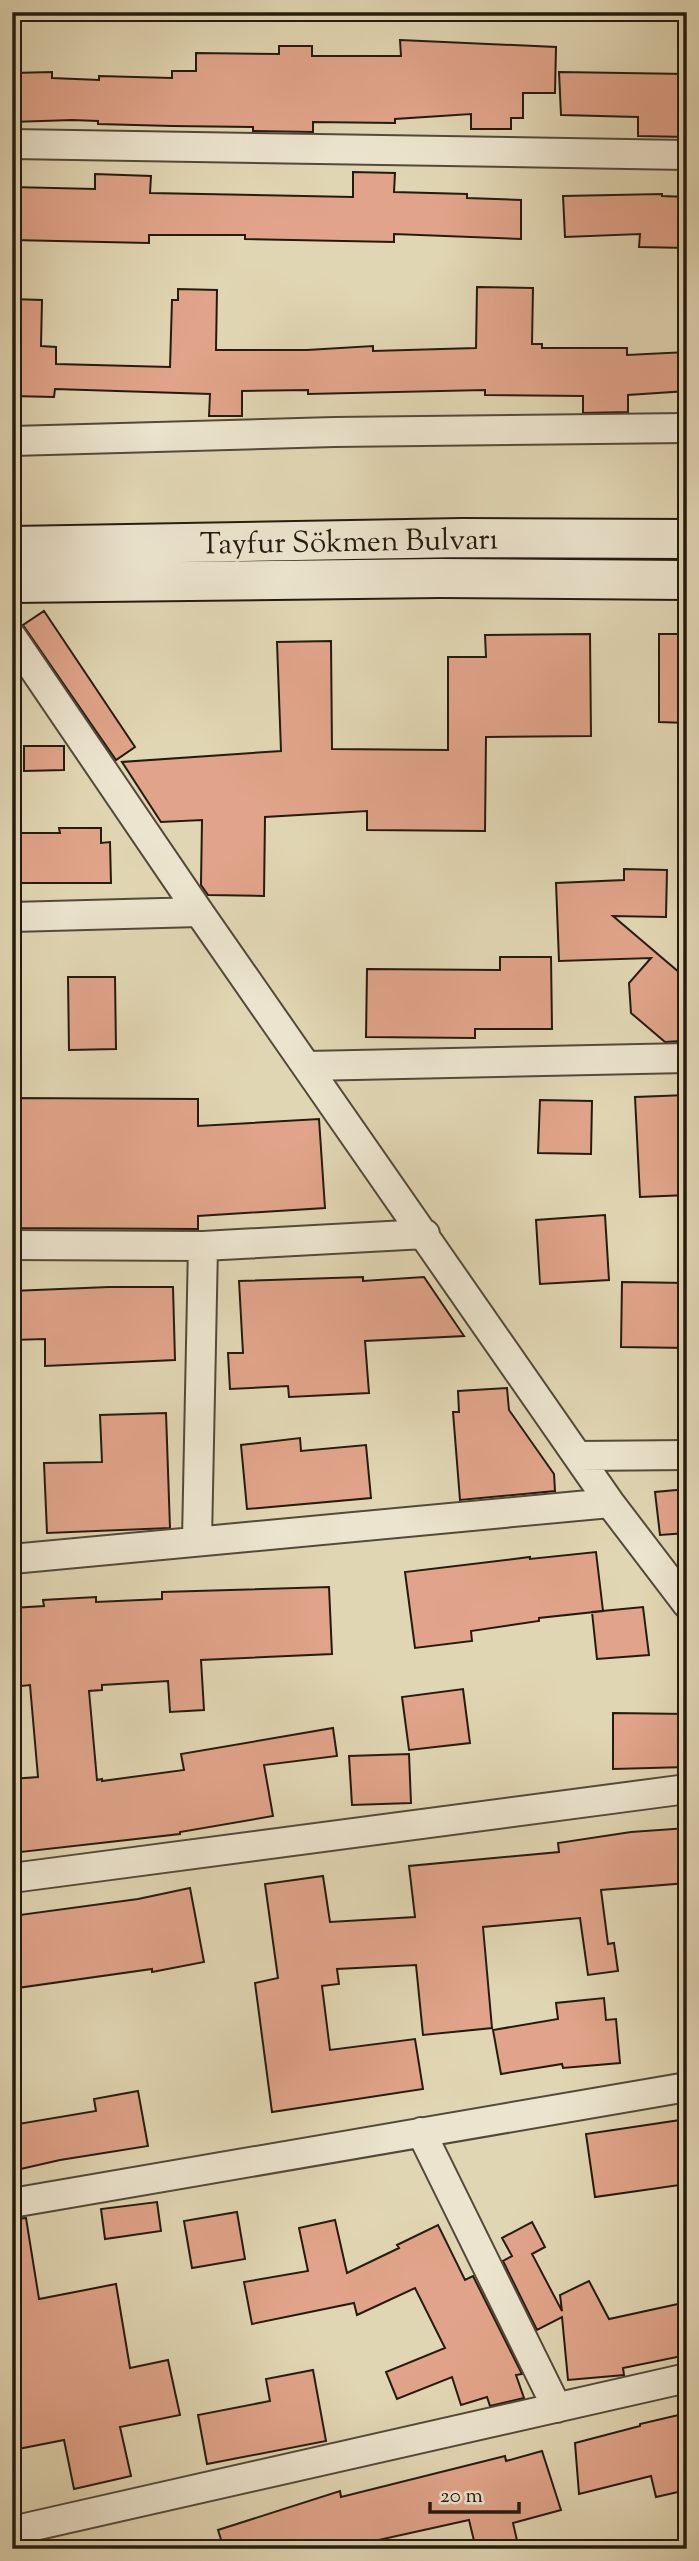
<svg xmlns="http://www.w3.org/2000/svg" width="699" height="2561" viewBox="0 0 699 2561" font-family="'Sorts Mill Goudy',serif">
<style>
.building{fill:#e1a48a;stroke:#241b10;stroke-width:2}
.lines{fill:none;stroke-linecap:round;stroke-linejoin:round}
.street-casing{stroke:#534a39;stroke-width:32}
.secondary-casing{stroke:#241b10;stroke-width:42}
.street{stroke:#ece4ce;stroke-width:28}
.secondary{stroke:#ece4ce;stroke-width:38}
.labels{text-anchor:middle;stroke-width:6;stroke-linejoin:round;paint-order:stroke}
.street-label{font-size:30px;fill:#241b10;stroke:#ece4ce}
</style>
<rect width="100%" height="100%" fill="#e1d6b3"/>
<filter id="stains"><feTurbulence type="fractalNoise" baseFrequency=".00286" numOctaves="4"/><feColorMatrix values="0 0 0 0 .2 0 0 0 0 .09 0 0 0 0 .02 0 0 0 .5 -.17"/></filter>
<radialGradient id="worn" r=".72"><stop offset=".6" stop-color="#630" stop-opacity="0"/><stop offset="1" stop-color="#630" stop-opacity=".3"/></radialGradient>
<path class="building" d="M400 40 556 47 555 93H523V118H511V129H471V114L395 119V123L313 122V132L253 131V127L172 126 98 124V121L72 120 12 122V73L52 72V78L99 80V76L172 78V71H196V53L279 54V46H312V56H401Z
M559 72 687 74V137L638 136V117L561 115Z
M353 172 395 173 394 192 467 194V198L521 200V239L394 234V242L245 239V235H149V243L12 240V187L95 189V174L151 176 150 193 353 197Z
M662 194V196L687 197V248L639 247 640 234 565 237 563 196Z
M477 287 533 288 532 344H542V348H627V355L687 352V391L628 395V412L583 413V396L485 395V390L308 394V390L242 391V416H209L210 394 55 389 54 397 12 396V299L42 300 41 346 56 347V364L170 367 172 300H178V289L217 290 216 350H307L373 346V351L476 348Z
M44 611 135 747 116 760 23 625Z
M590 634 591 736 486 737 485 831 367 830V811L265 817 264 896 208 895 201 885 202 820 161 822 122 762 281 751 277 642 331 641 332 749 448 750V657H486L485 635Z
M659 634H687V723L659 722Z
M24 746H64V770L24 771Z
M59 828H101V843L110 842 111 883H12V833H60Z
M624 869 667 870 666 917 613 916 687 979V1034L681 1041 665 1042 631 1013 629 983 651 958 559 961 556 883 624 880Z
M500 957H551L552 1029H475V1038L366 1037 367 969 500 970Z
M68 977H115L116 1049 69 1050Z
M687 1095V1195L640 1197 635 1097Z
M12 1098 198 1099V1126L319 1119 325 1208 198 1216V1229L12 1228Z
M540 1100 592 1101 591 1154 538 1153Z
M605 1215 609 1280 540 1284 536 1220Z
M363 1277V1281L424 1277 464 1336 365 1341 369 1393 289 1397 288 1386 230 1389 228 1353H243L239 1281Z
M622 1282 687 1283V1348L621 1347Z
M109 1287H173L175 1360 45 1366V1339L12 1340V1291Z
M507 1388 509 1410 554 1474 555 1491 460 1500 453 1412H459L458 1391Z
M166 1413 170 1528 47 1533 44 1463 102 1462 100 1415Z
M300 1438 301 1451 366 1445 371 1498 247 1509 241 1445Z
M687 1489V1533L660 1535 655 1492Z
M596 1552 603 1611 539 1618V1621L471 1631 472 1641 415 1648 405 1572 530 1557V1559Z
M329 1587 332 1654 201 1660 204 1710 170 1712 168 1681 102 1685V1690L89 1691 97 1780 102 1779V1781L184 1770 181 1754 333 1728 337 1756 264 1765 273 1816 180 1832V1834L12 1853V1779L38 1777 30 1685 12 1687V1608L44 1606 43 1600 96 1597V1602L162 1599V1592Z
M643 1607 649 1655 597 1659 592 1612Z
M463 1689 470 1743 409 1750 402 1697Z
M613 1713 687 1714V1767L613 1769Z
M409 1754 411 1803 352 1805 349 1756Z
M687 1828V1883L601 1890 608 1944 614 1943 618 1971 588 1975 580 1918 483 1927 492 2028 423 2035 416 1965 337 1969 339 1984 322 1986 330 2050 415 2039 423 2089 272 2112 255 1983 278 1978 265 1884 323 1876 330 1922 415 1917 409 1866 559 1852 558 1843 631 1832Z
M190 1888 204 1962 152 1972V1969L17 1988 12 1946V1916L138 1899Z
M604 1998 606 2020 616 2019 620 2063 563 2068 562 2064 501 2074 493 2030 558 2019 556 2003Z
M138 2091 148 2146 60 2160 12 2171V2125L96 2111 94 2099Z
M687 2119V2184L595 2197 586 2134Z
M157 2202 161 2231 105 2239 101 2209Z
M237 2212 245 2259 192 2268 184 2221Z
M26 2218 39 2299 116 2284 130 2368 168 2360 180 2415 120 2427 131 2476 74 2489 64 2440 18 2449 12 2422V2219Z
M335 2220 347 2273 399 2248 397 2245 438 2225 465 2280 473 2276 522 2374 516 2375 524 2398 490 2406 487 2397 461 2405 452 2377 397 2399 386 2372 445 2348 415 2288 357 2315 354 2303 252 2324 244 2282 308 2271 299 2228Z
M532 2222 545 2247 532 2254 562 2311 560 2295 589 2281 609 2319 687 2302V2355L623 2368 624 2375 568 2380 562 2317 537 2330 503 2261 512 2256 502 2238Z
M313 2370 326 2441 207 2464 198 2415 270 2401 266 2379Z
M687 2413V2490L656 2497 651 2476 579 2494 575 2443 640 2426V2424Z
M542 2451 561 2510 513 2523 519 2549H476L469 2520 338 2549H224L218 2530 340 2491 341 2497 505 2456 506 2461Z"/>
<g class="lines">
<g class="street-casing">
<path id="street" d="M12 144 687 155
M12 441 334 432 687 428
M12 637 199 912 610 1503 687 1604
M12 917 199 912
M307 1066 687 1058
M12 1245 203 1246 425 1234
M579 1456 687 1455
M197 1540 203 1246
M12 1559 610 1503
M12 1878 687 1789
M421 2132 557 2408
M12 2203 687 2087
M12 2531 687 2378"/>
</g>
<g class="secondary-casing">
<path id="secondary" d="M12 546 462 538 687 539
M12 583 440 578 687 580"/>
</g>
<use href="#street" class="street"/>
<use href="#secondary" class="secondary"/>
</g>
<g class="labels">
<g class="street-label">
<text transform="translate(349 541) rotate(-1)" y="10">Tayfur Sökmen Bulvarı</text>
</g>
</g>
<rect width="699" height="2561" fill="none" stroke="#e1d6b3" stroke-width="42"/>
<rect x="14" y="14" width="671" height="2533" fill="none" stroke="#241b10" stroke-width="3.5"/>
<rect x="21" y="21" width="657" height="2519" fill="none" stroke="#241b10" stroke-width="2"/>
<path d="M430 2502v10h89v-10" fill="none" stroke="#241b10" stroke-width="3.5"/>
<text x="440" y="2502" font-size="21" fill="#241b10" stroke="#ece4ce" stroke-width="5" paint-order="stroke">20 m</text>
<rect width="100%" height="100%" filter="url(#stains)"/>
<rect width="100%" height="100%" fill="url(#worn)"/>
</svg>
